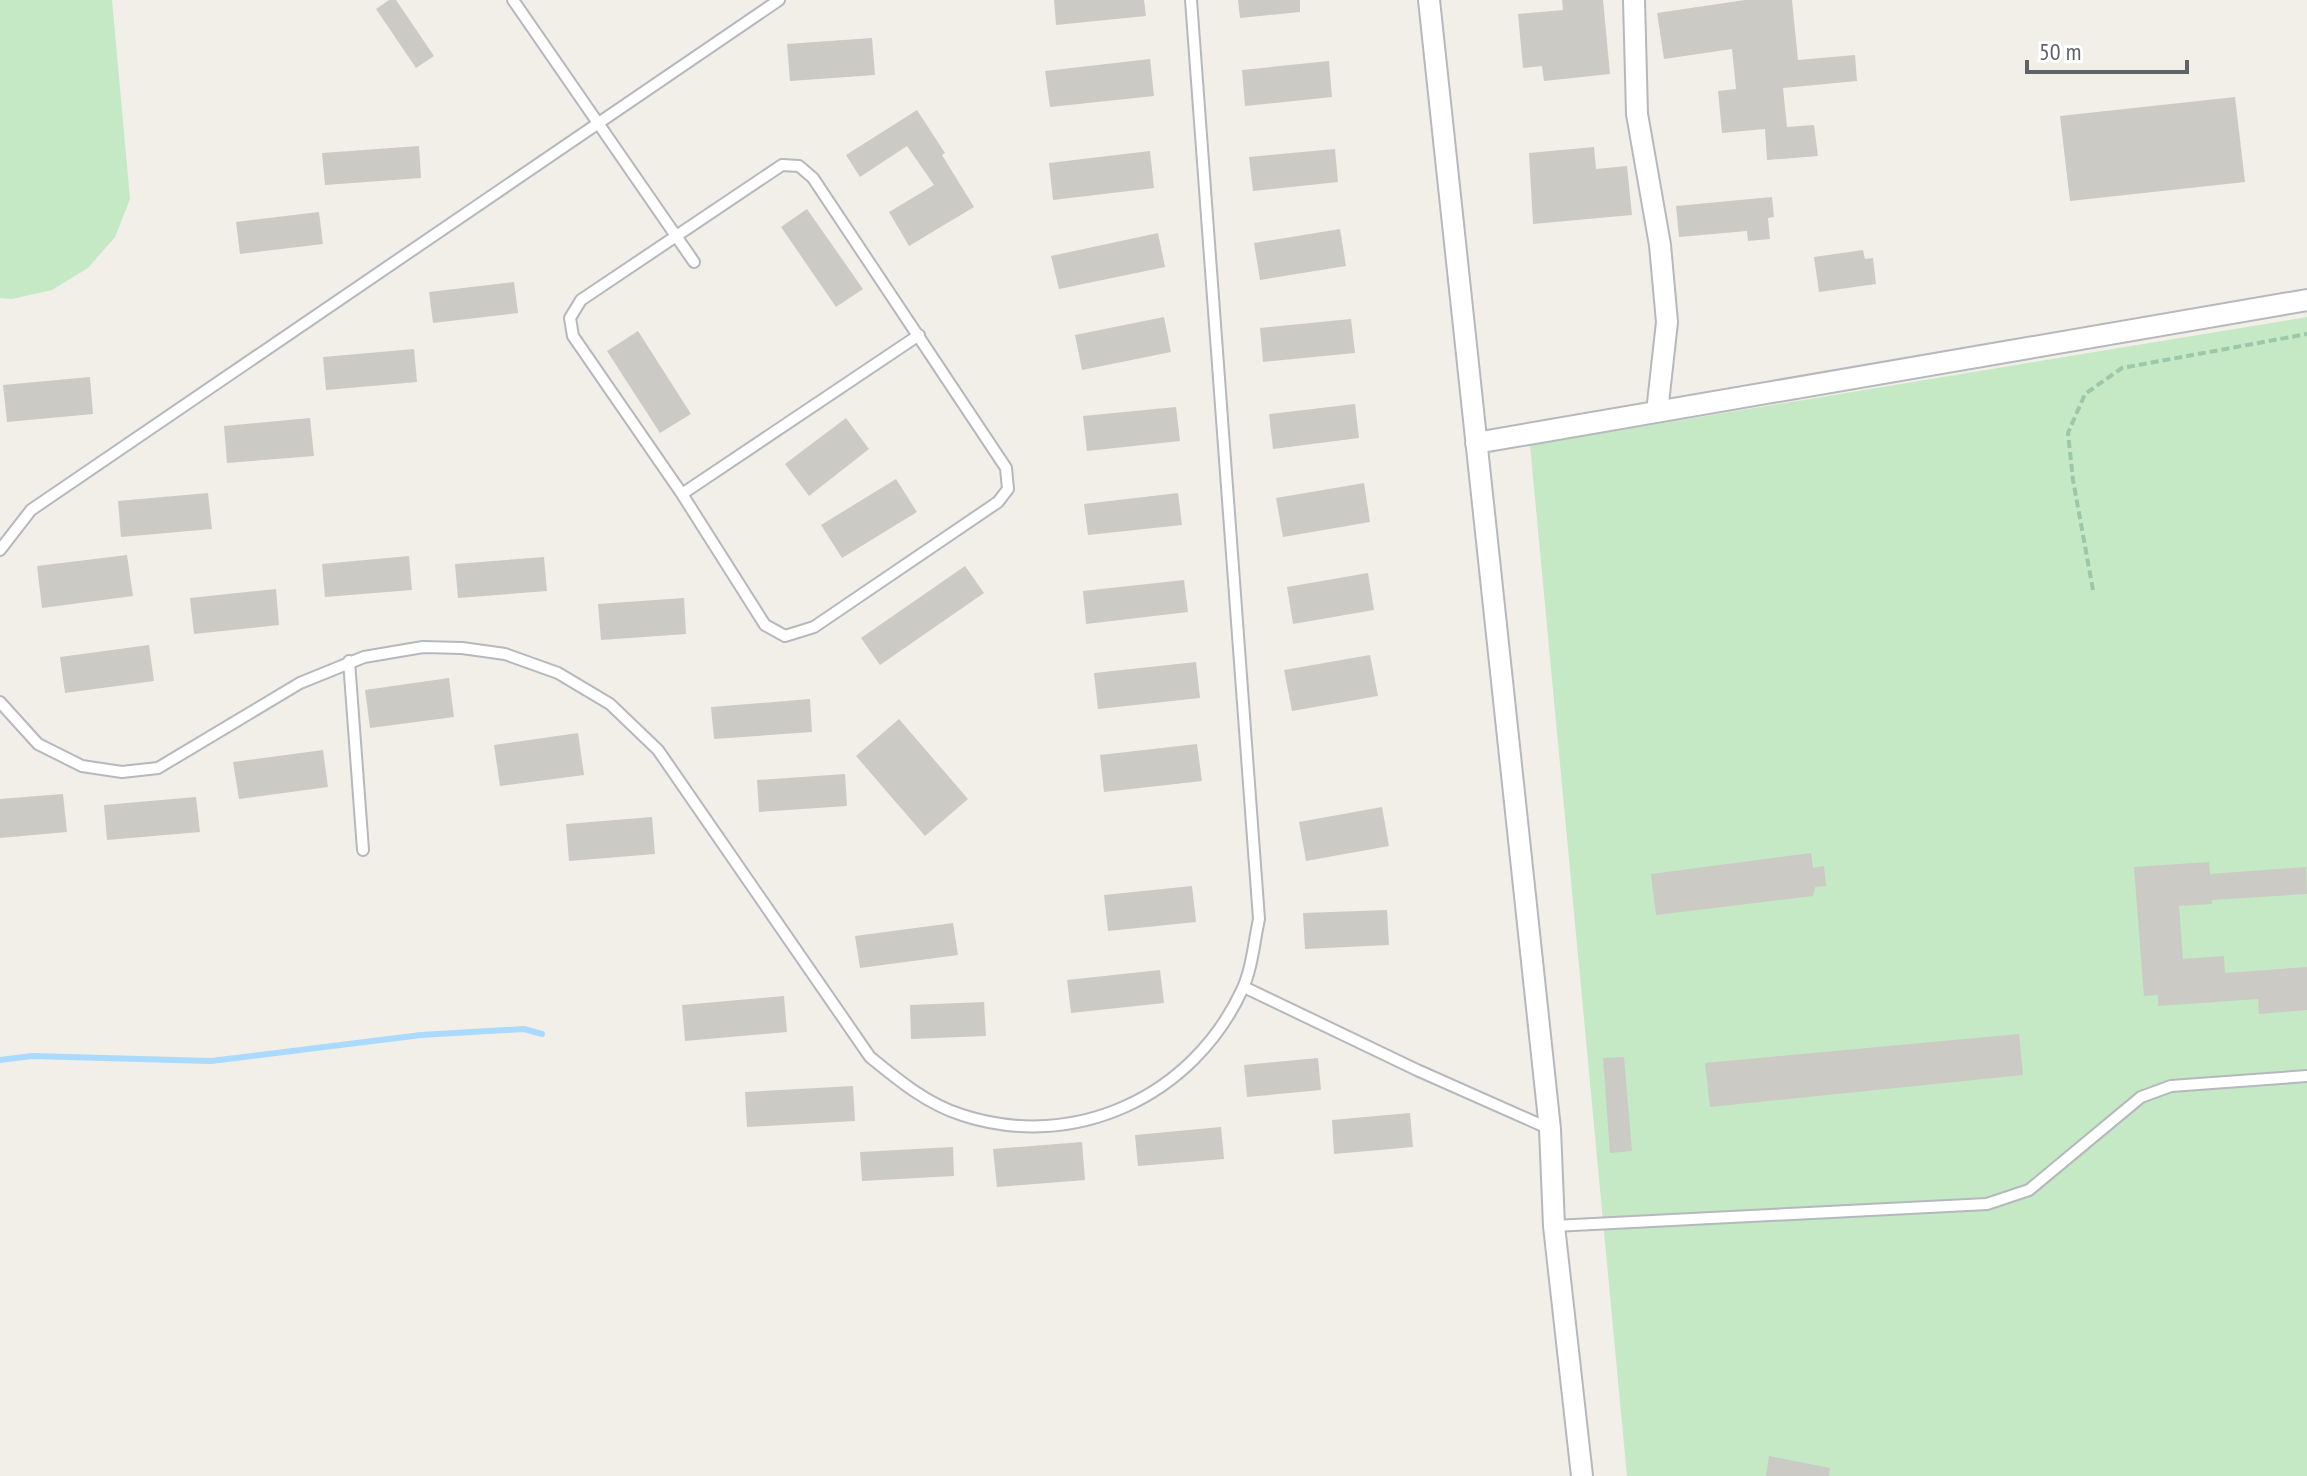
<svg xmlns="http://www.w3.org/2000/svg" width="2307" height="1476" viewBox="0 0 2307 1476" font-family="'PT Sans Narrow',sans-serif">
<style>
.green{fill:#c5e8c5}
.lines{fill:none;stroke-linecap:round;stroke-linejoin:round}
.stream{stroke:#aadaff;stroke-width:6}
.building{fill:#cccac5}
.service-casing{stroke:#b5b8bc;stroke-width:14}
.minor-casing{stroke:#b5b8bc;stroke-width:24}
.path{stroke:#9cc7a9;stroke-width:4;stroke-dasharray:8 4;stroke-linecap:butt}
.service{stroke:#fff;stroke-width:10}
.minor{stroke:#fff;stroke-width:20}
</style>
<rect width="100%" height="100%" fill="#f1efe8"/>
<path class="green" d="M0 0H112L130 199 115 237 88 268 52 290 12 299 0 298Z
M2307 317V1476H1627L1530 445Z"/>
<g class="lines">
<path class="stream" d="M0 1060 32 1056 211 1061 421 1035 524 1029 542 1034"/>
</g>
<path class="building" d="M389 0H396L434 56 416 68 376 9Z
M1054 0H1144L1146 16 1056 25Z
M1238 0H1300V12L1240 18Z
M1562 0H1603L1610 74 1544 81 1542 66 1523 68 1518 14 1563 10Z
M1745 0H1792L1798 60 1855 55 1857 81 1783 88 1787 127 1814 125 1818 156 1767 160 1765 129 1722 133 1718 91 1736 89 1732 49 1664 59 1657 13Z
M872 38 875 75 790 81 787 44Z
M1150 59 1154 96 1050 107 1045 71Z
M1329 61 1332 97 1245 106 1242 70Z
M2235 97 2245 182 2070 201 2060 116Z
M917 110 945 153 942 155 974 207 909 246 889 212 934 185 907 146 860 177 846 155Z
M419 146 421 178 325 185 322 153Z
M1594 147 1596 169 1627 166 1632 215 1533 224 1529 153Z
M1335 149 1338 182 1253 191 1249 157Z
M1150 151 1154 188 1053 200 1049 163Z
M1772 197 1774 217 1768 218 1770 239 1748 241 1747 231 1679 237 1676 206Z
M807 209 863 289 836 307 781 227Z
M319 212 323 244 240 254 236 222Z
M1340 229 1346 266 1260 280 1254 243Z
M1158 233 1165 267 1059 289 1051 256Z
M1863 250 1865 259 1873 258 1876 284 1819 292 1814 257Z
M514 282 518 313 433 323 429 292Z
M1164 317 1171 352 1082 370 1075 335Z
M1351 319 1355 353 1263 362 1260 328Z
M638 331 691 414 660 433 607 351Z
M414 349 417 382 326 390 323 357Z
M90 377 93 414 7 422 3 385Z
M1355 404 1359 438 1273 449 1269 414Z
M1176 407 1180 441 1087 451 1083 416Z
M310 418 314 456 227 463 224 426Z
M846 418 869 449 809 496 785 464Z
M896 479 917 512 842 558 821 525Z
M1364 483 1370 522 1283 537 1276 498Z
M208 493 212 529 121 537 118 501Z
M1178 493 1182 525 1088 535 1084 504Z
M127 555 133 596 42 608 37 566Z
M409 556 412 590 325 597 322 564Z
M544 557 547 591 458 598 455 564Z
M965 566 984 593 880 665 861 638Z
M1368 573 1374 610 1293 624 1287 587Z
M1184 580 1188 612 1086 624 1083 591Z
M276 589 279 625 194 634 190 598Z
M684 598 686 634 601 640 598 604Z
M149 645 154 681 65 693 60 657Z
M1370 655 1378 696 1292 711 1284 670Z
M1196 662 1200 698 1098 709 1094 673Z
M449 678 454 717 370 728 365 690Z
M810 699 812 732 714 739 711 707Z
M899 719 968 799 925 836 856 756Z
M578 733 584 775 500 786 494 745Z
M1197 744 1202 781 1104 792 1100 755Z
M323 750 328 787 239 799 233 762Z
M845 774 847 806 759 812 757 780Z
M63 794 67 832 0 838V799Z
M196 797 200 832 107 840 104 805Z
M1382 807 1389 846 1306 861 1299 822Z
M652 817 655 854 569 861 566 824Z
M1811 853 1813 868 1824 866 1826 886 1815 887 1813 896 1656 915 1651 874Z
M2209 862 2210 874 2306 867 2307 894 2212 900V904L2179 906 2183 959 2224 956 2225 973 2307 967V1010L2259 1014 2258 999 2158 1006V995L2144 996 2134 867Z
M1192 886 1196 922 1108 931 1104 895Z
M1387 910 1389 945 1305 949 1303 913Z
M953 923 958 955 860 968 855 936Z
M1160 970 1164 1003 1071 1013 1067 980Z
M784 996 787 1032 685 1041 682 1005Z
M984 1002 986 1036 911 1039 910 1005Z
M2019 1034 2023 1075 1710 1107 1705 1063Z
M1624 1057 1632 1151 1610 1153 1603 1058Z
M1318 1058 1321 1090 1247 1097 1244 1065Z
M853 1086 855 1121 747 1127 745 1092Z
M1410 1113 1413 1147 1334 1154 1332 1120Z
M1221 1127 1224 1159 1138 1166 1135 1135Z
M1082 1142 1085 1180 997 1187 993 1149Z
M953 1147 954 1176 862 1181 860 1152Z
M1769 1456 1830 1468 1829 1476H1766Z"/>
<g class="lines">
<g class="service-casing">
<path id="service" d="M513 0 694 262
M782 165 799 166 813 178 1006 468 1008 489 998 502 814 627 785 636 765 625 682 494 573 336 570 318 581 300Z
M682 494 919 335
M0 550 31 510 779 0
M349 661 363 850
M0 702 38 744 82 766 122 772 158 768 300 683 364 657 423 647 462 648 505 654 558 673 610 704 658 750 870 1057C898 1080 927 1104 962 1115 1075 1152 1193 1096 1242 990 1252 969 1254 942 1259 919L1191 0
M1244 987 1417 1070 1550 1129
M1554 1226 1987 1204 2029 1190 2141 1097 2171 1086 2307 1076"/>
</g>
<g class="minor-casing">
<path id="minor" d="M1429 0 1550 1129 1554 1226 1582 1476
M1634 0 1637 114 1660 245 1667 322 1657 412
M1476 443 2307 300"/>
</g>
<path class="path" d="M2093 590 2073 480 2068 433 2085 394 2122 368 2307 334"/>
<use href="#service" class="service"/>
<use href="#minor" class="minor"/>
</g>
<path d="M2027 60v12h160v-12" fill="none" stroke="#5f6368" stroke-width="4"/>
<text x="2039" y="60" font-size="24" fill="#5f6368" stroke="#ffffff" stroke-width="6" paint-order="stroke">50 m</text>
</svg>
